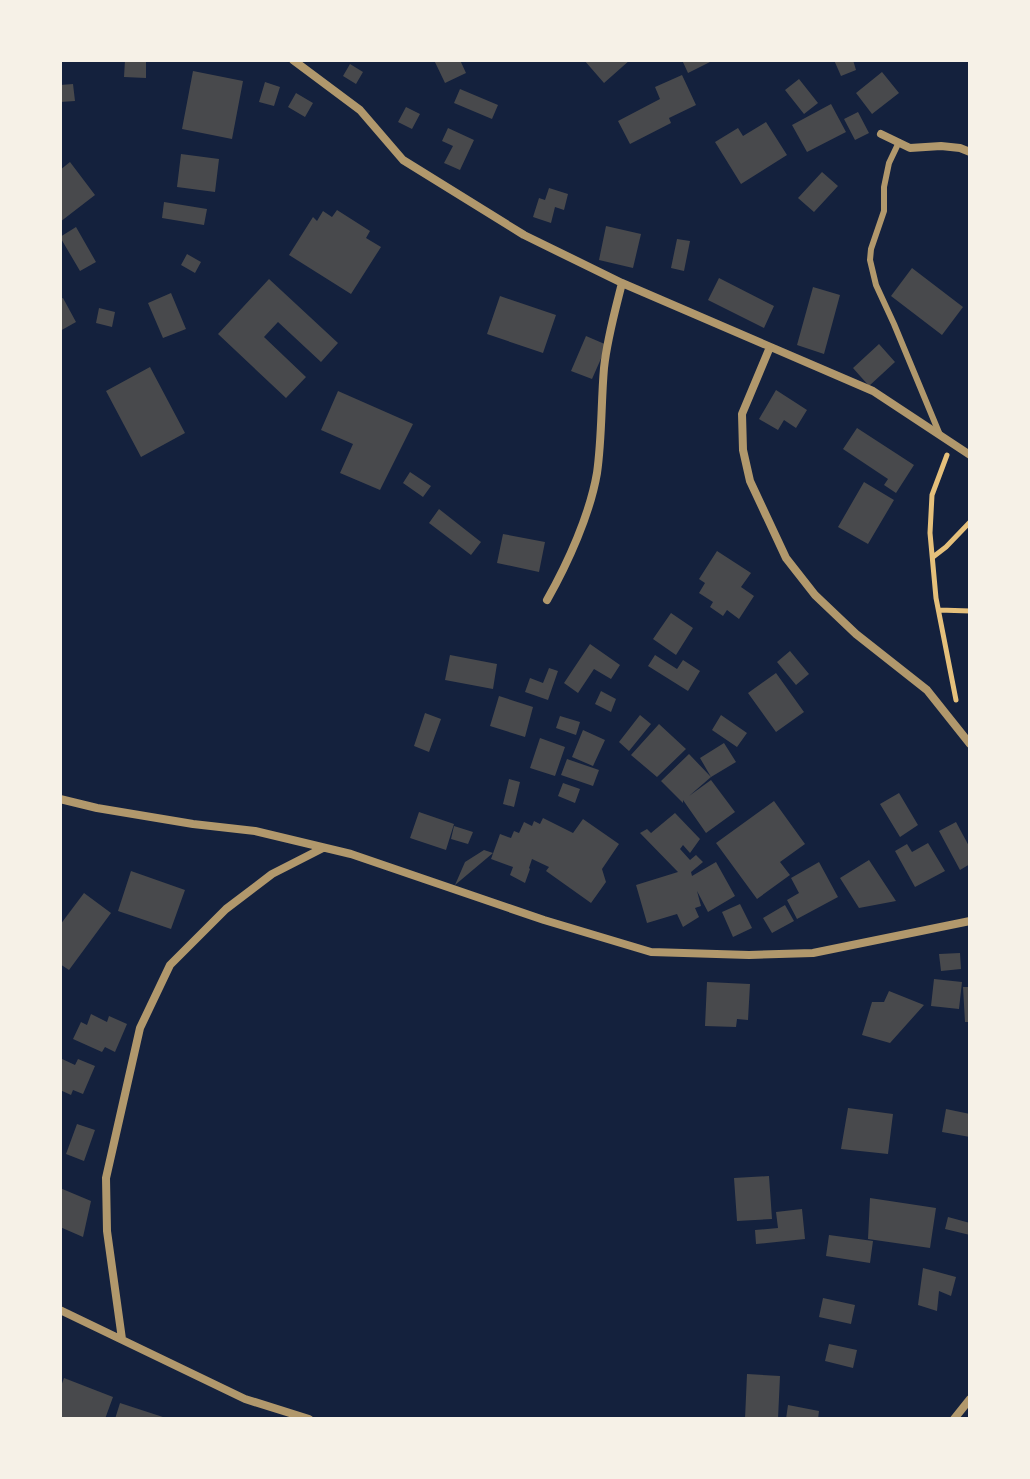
<svg xmlns="http://www.w3.org/2000/svg" width="1030" height="1479" viewBox="0 0 1030 1479" font-family="Ubuntu,sans-serif">
<style>
.building{fill:#48494c}
.lines{fill:none;stroke-linecap:round;stroke-linejoin:round}
.path{stroke:#e5c07b;stroke-width:5}
.service{stroke:#b1986c;stroke-width:6}
.minor{stroke:#b1986c;stroke-width:8}
</style>
<rect width="100%" height="100%" fill="#14213d"/>
<path class="building" d="M125 60H146V78L124 77Z
M434 60H460L466 73 445 83Z
M584 60H630L604 83Z
M682 60H714L688 73Z
M834 60H853L856 70 841 76Z
M350 64 363 72 356 84 343 76Z
M193 71 243 81 232 139 182 129Z
M882 72 899 93 872 114 856 93Z
M682 75 696 105 669 118 671 123 630 144 618 121 660 99 655 87Z
M799 79 818 103 804 114 785 90Z
M265 82 280 87 274 106 259 102Z
M73 84 75 101 60 102V85Z
M460 89 498 105 492 119 454 103Z
M296 93 313 103 305 117 288 107Z
M831 104 846 132 807 152 792 125Z
M406 107 420 114 412 129 398 122Z
M858 112 869 133 855 140 844 119Z
M766 122 787 155 741 184 715 142 738 128 743 136Z
M448 128 474 140 460 170 444 163 453 146 442 141Z
M181 154 219 159 215 192 177 187Z
M70 162 95 195 60 222V170Z
M822 172 838 186 814 212 798 198Z
M549 188 568 194 564 210 555 207 551 223 533 217 539 198 545 200Z
M164 202 207 209 204 225 162 218Z
M337 210 370 231 366 238 381 247 351 294 289 255 313 217 317 221 323 211 332 217Z
M606 226 641 234 633 268 599 260Z
M76 227 96 262 80 271 60 237Z
M677 239 690 241 684 271 671 268Z
M187 254 201 262 195 273 181 265Z
M912 268 963 307 942 335 891 296Z
M719 278 774 306 764 328 708 300Z
M269 279 338 343 321 362 278 322 264 337 306 377 286 398 218 334Z
M813 287 840 295 824 354 797 345Z
M171 293 186 329 163 338 148 303Z
M500 296 556 315 543 353 487 334Z
M63 298 76 322 60 331V299Z
M99 308 115 312 112 327 96 323Z
M586 336 607 345 592 379 571 371Z
M879 344 895 362 869 386 853 368Z
M150 367 185 433 141 457 106 391Z
M776 390 807 410 796 428 784 420 778 430 759 419Z
M338 391 413 424 380 490 340 473 353 444 321 430Z
M857 428 914 465 896 493 884 485 888 479 843 449Z
M410 472 431 486 423 497 403 483Z
M864 482 894 500 868 544 838 527Z
M439 509 481 542 471 555 429 523Z
M503 534 545 542 539 572 497 563Z
M717 551 751 573 741 587 754 596 739 619 727 610 723 616 710 607 713 602 699 593 705 583 699 579Z
M671 613 693 628 676 655 653 639Z
M590 644 620 665 611 679 594 669 578 693 564 683Z
M790 651 809 674 796 685 777 662Z
M450 655 497 664 493 689 445 680Z
M655 655 677 669 683 660 700 671 688 691 648 666Z
M549 668 558 671 548 700 525 692 530 678 543 683Z
M776 673 804 712 776 732 748 693Z
M601 691 616 699 611 712 595 704Z
M499 696 533 707 525 737 490 726Z
M425 713 441 719 429 752 414 746Z
M640 715 651 724 629 751 619 742Z
M721 715 747 733 737 747 712 730Z
M560 716 580 722 576 735 556 728Z
M659 724 686 749 657 777 631 755Z
M583 730 605 740 593 766 572 757Z
M540 738 565 747 555 776 530 768Z
M724 743 736 762 711 777 700 758Z
M689 754 711 777 689 796 711 780 735 812 706 833 683 800V803L661 781Z
M567 759 599 770 593 786 561 775Z
M509 779 520 782 514 807 503 804Z
M563 783 580 789 575 803 558 796Z
M899 793 918 825 900 837 880 804Z
M774 801 805 844 780 862 790 875 757 899 716 843Z
M419 812 454 824 446 850 410 838Z
M675 813 700 839 690 853 683 845 680 849 690 860 696 855 703 862 691 872 692 876 716 862 735 896 708 912 697 891 701 906 695 908 699 917 683 927 677 914 647 923 636 885 678 872 640 833 647 829 651 833Z
M543 818 573 833 583 819 619 844 602 869 606 882 591 903 546 871 549 867 532 859 529 868 530 869 525 883 510 875 513 867 491 859 500 834 511 838 514 831 519 833 524 822 532 826 534 821 540 824Z
M956 822 970 848V864L960 870 939 831Z
M454 826 473 832 468 844 451 839Z
M928 843 945 871 915 887 895 851 907 844 912 852Z
M484 850 493 853 455 885 465 862Z
M869 860 896 901 859 908 840 878Z
M819 862 838 897 797 919 787 900 799 893 791 878Z
M131 871 185 890 171 929 118 911Z
M84 893 111 913 69 970 60 964V925Z
M740 904 752 928 733 937 722 912Z
M785 905 794 921 772 933 763 918Z
M960 953 961 969 941 971 939 954Z
M934 979 962 982 959 1009 931 1006Z
M707 982 750 984 748 1020 737 1019 736 1027 705 1026Z
M963 987H970V1022H965Z
M889 991 924 1005 890 1043 862 1035 872 1002H884Z
M91 1014 107 1022 109 1016 127 1024 115 1052 105 1047 102 1052 73 1039 81 1022 87 1025Z
M60 1058 75 1065 78 1059 95 1066 83 1094 73 1090 71 1095 60 1090Z
M848 1108 893 1114 888 1154 841 1149Z
M946 1109 970 1114V1137L942 1132Z
M77 1124 95 1130 84 1161 66 1154Z
M769 1176 772 1219 737 1221 734 1178Z
M60 1188 91 1201 83 1237 60 1227Z
M870 1198 936 1208 930 1248 868 1239Z
M802 1209 805 1239 756 1244 755 1230 778 1228 776 1212Z
M948 1217 970 1223V1235L945 1229Z
M829 1235 873 1241 870 1263 826 1256Z
M923 1268 956 1277 951 1296 939 1291 937 1311 918 1305Z
M823 1298 855 1305 851 1324 819 1317Z
M829 1344 857 1350 853 1368 825 1361Z
M747 1374 780 1376 778 1419H745Z
M64 1378 113 1397 105 1419H60V1389Z
M120 1403 166 1418V1419H115Z
M788 1405 819 1411 818 1419H786Z"/>
<g class="lines">
<path class="path" d="M947 455 932 495 930 533 936 598 956 700
M933 557 946 547 970 522
M939 610 970 611"/>
<path class="service" d="M899 142 889 163 884 187V211L871 249 870 260 876 285 894 324 940 435"/>
<path class="minor" d="M293 60 360 110 403 160 524 235 622 283 873 391 970 455
M881 134 910 148 941 146 960 148 970 152
M770 347 742 414 743 450 750 481 786 558 815 595 856 634 927 690 970 744
M547 600C568 563 590 514 597 473 602 438 601 403 604 368 607 339 615 311 622 283
M60 799 97 808 193 824 255 831 351 854 544 920 651 952 749 955 813 953 970 921
M60 1310 245 1399 309 1419
M122 1339 107 1231 106 1178 140 1028 170 965 226 909 272 874 323 848
M954 1419 970 1399"/>
</g>
<rect width="1030" height="1479" fill="none" stroke="#f6f1e7" stroke-width="124"/>
</svg>
